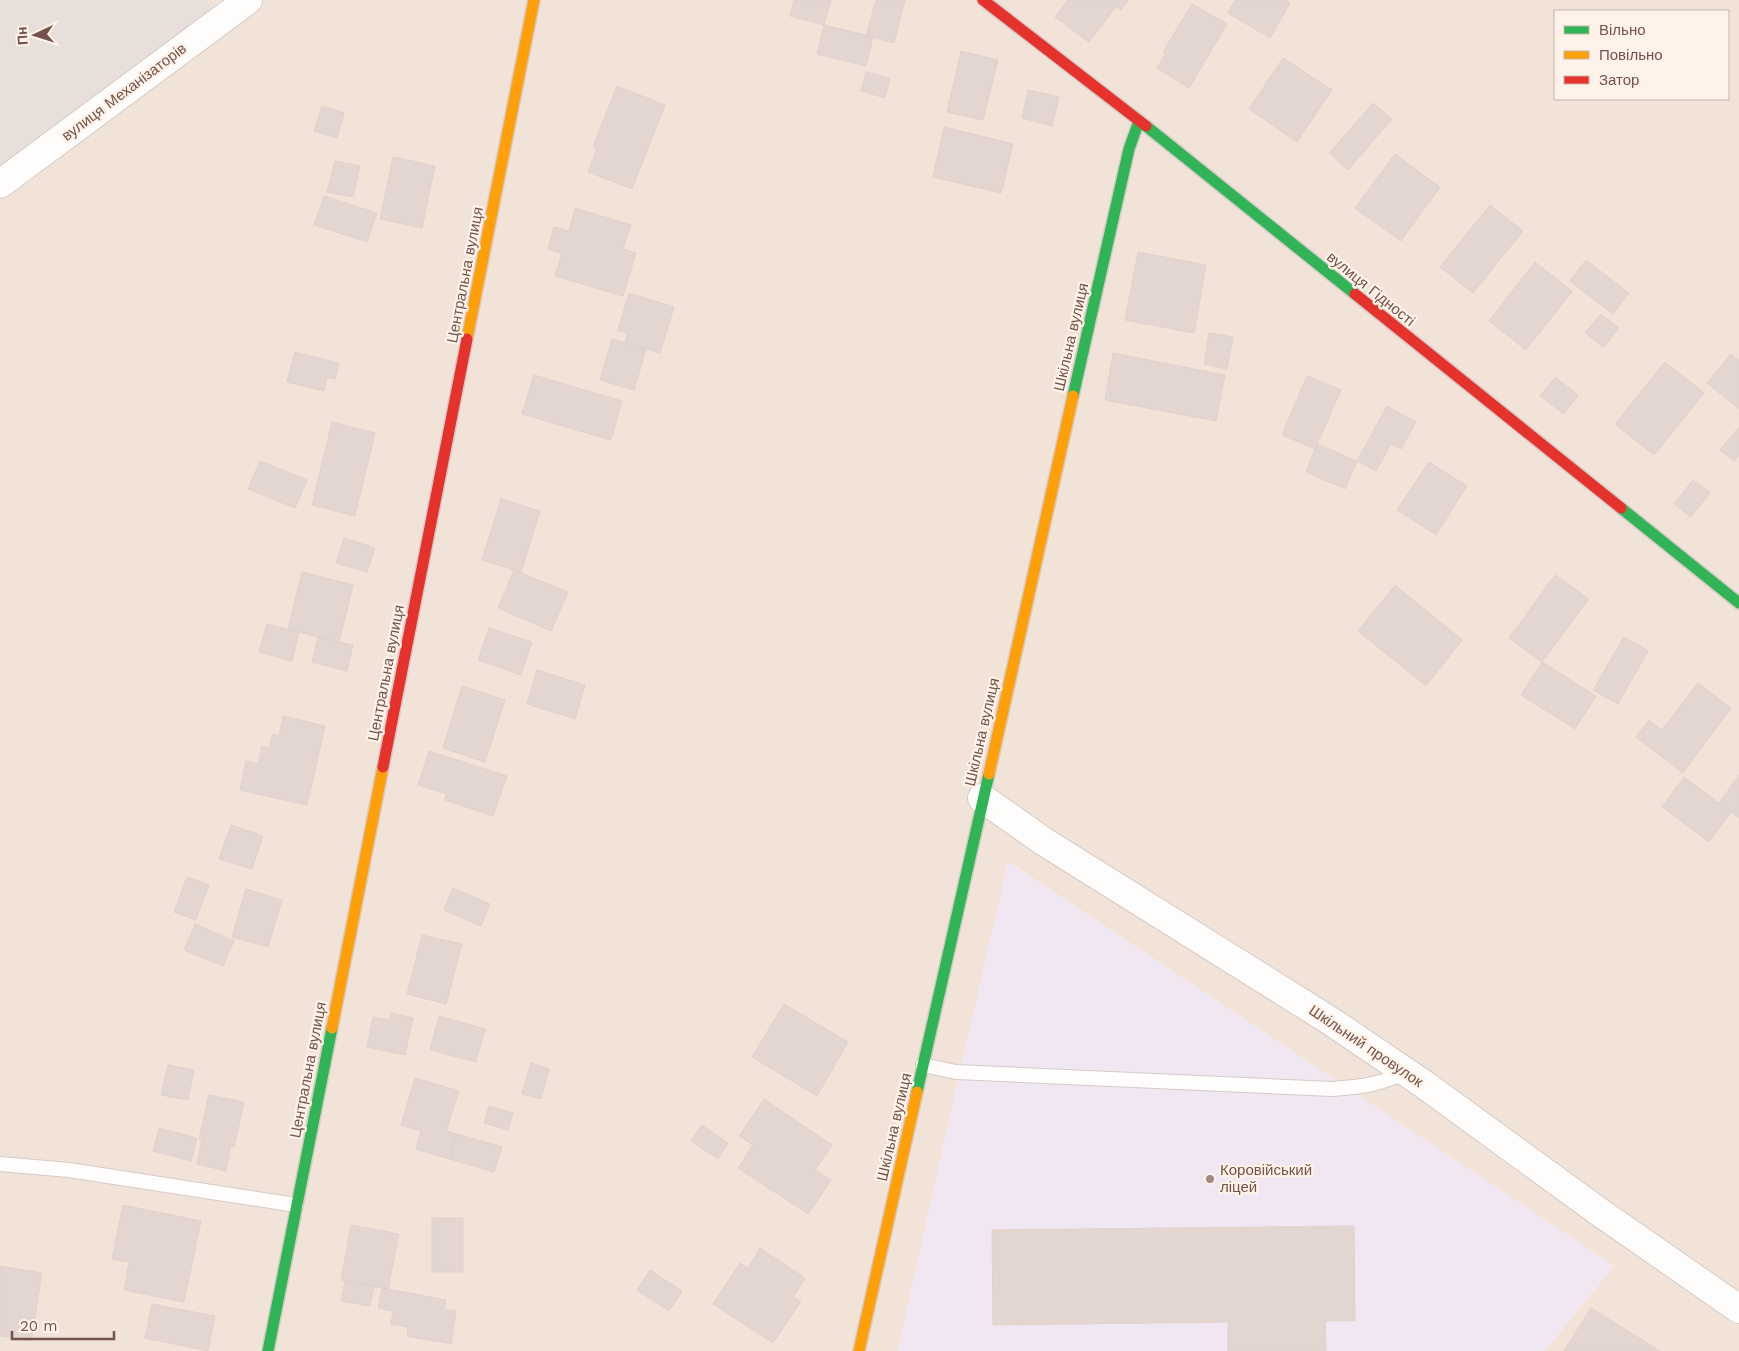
<svg xmlns="http://www.w3.org/2000/svg" width="1739" height="1351" viewBox="0 0 1739 1351" font-family="'Work Sans',sans-serif">
<style>
.residential{fill:#f2e3d9;fill-rule:evenodd}
.industrial{fill:#e9dfda}
.education{fill:#f0e7f2}
.building{fill:#e3d6d0;stroke:#dfd1cb}
.lines{fill:none;stroke-linecap:round;stroke-linejoin:round}
.lane-casing{stroke:#d4cbc6;stroke-width:16}
.street-casing{stroke:#d4cbc6;stroke-width:30}
.fast-casing{stroke:#d5cac6;stroke-width:14}
.slow-casing{stroke:#d5cac6;stroke-width:14}
.jam-casing{stroke:#d5cac6;stroke-width:14}
.lane{stroke:#fefdfc;stroke-width:14}
.street{stroke:#fefdfc;stroke-width:28}
.fast{stroke:#30b455;stroke-width:11}
.slow{stroke:#ff9f0a;stroke-width:11}
.jam{stroke:#e5322d;stroke-width:11}
.poi-dot{fill:#a28981;stroke:#fff3e9;stroke-width:2}
.labels{text-anchor:middle;stroke-width:4.5;stroke-linejoin:round;paint-order:stroke}
.street-label{font-size:15px;fill:#745249;stroke:#fff3e9}
.poi-label{font-size:15px;fill:#745249;stroke:#fff3e9;text-anchor:start}
</style>
<rect width="100%" height="100%" fill="#f6efe9"/>
<path class="residential" d="M205 0H1739V1351H1545L1614 1266 1009 862 955 1093 898 1351H0V170L211 10ZM1555 11H1728V99H1555Z"/>
<path class="industrial" d="M0 0H205L212 10 0 170Z"/>
<path class="education" d="M1008 862 1614 1266 1545 1351H898L955 1093Z"/>
<path class="building" d="M794 0H831L824 25 790 16Z
M876 0H905L894 43 866 36Z
M1068 0H1107L1116 7 1089 42 1055 17Z
M1107 0H1129L1121 10Z
M1235 0H1285L1290 3 1270 38 1228 13Z
M1192 4 1227 24 1189 88 1157 68 1166 53 1163 52Z
M824 25 873 37 866 66 817 54Z
M961 51 998 60 983 120 947 112Z
M1283 58 1332 90 1297 142 1249 109Z
M866 72 890 78 885 98 861 91Z
M617 86 665 105 632 189 588 172 597 149 593 147Z
M1028 90 1059 97 1052 126 1022 118Z
M1373 103 1392 119 1348 170 1329 153Z
M322 106 344 113 337 138 314 131Z
M944 127 1013 144 1001 193 933 177Z
M1395 154 1440 187 1401 241 1355 208Z
M393 157 435 166 422 228 380 219Z
M335 161 360 166 353 197 327 192Z
M324 196 377 213 367 242 314 225Z
M1490 205 1523 231 1473 293 1440 267Z
M575 208 631 225 623 249 636 253 623 296 555 276 562 254 548 249 554 227 569 231Z
M1138 252 1206 265 1194 333 1125 320Z
M1586 260 1629 293 1613 314 1570 281Z
M1535 262 1572 291 1526 350 1489 321Z
M629 293 674 307 660 353 625 343 628 333 618 330Z
M1601 314 1619 328 1604 347 1585 333Z
M1209 333 1233 337 1227 369 1204 364Z
M612 339 646 349 634 390 600 380Z
M295 352 339 363 335 379 327 377 324 391 287 382Z
M1113 353 1225 375 1216 421 1105 400Z
M1731 354 1739 361V409L1707 383Z
M1665 362 1704 393 1654 455 1615 424Z
M534 375 622 401 611 440 522 414Z
M1307 376 1341 390 1315 449 1282 435Z
M1555 377 1578 395 1564 414 1540 396Z
M1387 406 1416 422 1401 449 1391 444 1376 471 1357 461Z
M332 422 375 433 355 516 312 505Z
M1739 427V454L1734 461 1720 450Z
M1317 444 1357 461 1345 489 1306 472Z
M260 461 307 480 295 508 248 489Z
M1429 462 1467 486 1436 535 1397 510Z
M1693 480 1710 493 1691 517 1674 504Z
M501 499 540 511 521 572 482 560Z
M344 538 375 548 367 572 336 563Z
M514 570 568 592 551 631 498 608Z
M302 572 353 585 339 642 288 629Z
M1555 575 1589 599 1542 662 1509 638Z
M1395 585 1462 640 1426 686 1358 631Z
M267 624 299 632 292 661 259 652Z
M489 628 532 642 521 675 478 660Z
M318 637 353 645 347 671 312 662Z
M1624 637 1648 651 1618 704 1593 690Z
M1542 662 1596 696 1575 729 1521 695Z
M537 670 585 685 575 719 527 704Z
M1698 683 1731 708 1683 773 1636 737 1649 720 1662 730Z
M462 686 505 700 485 762 443 748Z
M283 716 325 726 307 805 240 790 246 761 258 764 262 746 269 748 273 734 279 736Z
M429 751 507 776 493 816 445 800 446 794 418 785Z
M1739 775V818L1719 803Z
M1684 777 1731 812 1709 842 1662 807Z
M231 825 263 836 252 869 219 859Z
M187 877 209 885 196 920 174 912Z
M453 888 490 904 481 926 444 910Z
M246 889 282 900 268 947 232 937Z
M195 924 234 941 223 966 184 950Z
M422 935 462 944 446 1004 407 994Z
M784 1004 848 1042 817 1096 752 1057Z
M391 1013 413 1018 405 1055 367 1047 373 1017 389 1020Z
M439 1016 485 1029 476 1062 430 1050Z
M531 1063 549 1069 541 1099 522 1094Z
M168 1065 194 1070 188 1100 161 1095Z
M415 1078 459 1091 446 1131 457 1134 450 1159 416 1149 421 1131 401 1125Z
M209 1095 244 1102 234 1147 231 1146 226 1171 197 1164 202 1140 199 1139Z
M764 1099 832 1145 815 1170 831 1180 808 1214 738 1168 753 1145 739 1136Z
M489 1106 513 1113 508 1130 484 1123Z
M702 1125 728 1143 718 1159 691 1141Z
M159 1128 197 1138 191 1161 153 1151Z
M457 1134 502 1147 494 1172 450 1159Z
M123 1205 201 1221 184 1302 124 1290 129 1262 112 1259Z
M432 1218H463V1272H432Z
M351 1225 399 1234 388 1289 341 1280Z
M1354 1226 1355 1321H1325L1326 1351H1228V1322L993 1325 992 1230Z
M760 1248 805 1278 793 1297 801 1301 773 1343 713 1304 740 1263 748 1268Z
M0 1266 42 1273 31 1341 0 1336Z
M650 1270 682 1291 669 1311 637 1290Z
M345 1281 374 1286 370 1306 341 1301Z
M382 1288 446 1300 444 1309 456 1311 451 1344 407 1336 408 1327 391 1324 393 1311 378 1308Z
M152 1304 215 1316 208 1351 145 1338Z
M1591 1308 1660 1351H1564Z"/>
<g class="lines">
<g class="lane-casing">
<path id="lane" d="M923 1065 956 1072 1332 1089C1362 1087 1378 1085 1406 1072
M0 1164 69 1170 296 1205"/>
</g>
<g class="street-casing">
<path id="street" d="M0 184 248 0
M982 798 1043 841 1329 1020 1425 1085 1598 1211 1739 1309"/>
</g>
<g class="fast-casing">
<path id="fast" d="M1146 126 1355 294
M1073 396 1129 149 1139 121
M1621 508 1739 603
M917 1092 989 774
M268 1351 332 1028"/>
</g>
<g class="slow-casing">
<path id="slow" d="M467 339 534 0
M989 774 1073 396
M332 1028 383 767
M859 1351 917 1092"/>
</g>
<g class="jam-casing">
<path id="jam" d="M983 0 1146 126
M1355 294 1621 508
M383 767 467 339"/>
</g>
<use href="#lane" class="lane"/>
<use href="#street" class="street"/>
<use href="#fast" class="fast"/>
<use href="#slow" class="slow"/>
<use href="#jam" class="jam"/>
</g>
<circle class="poi-dot" cx="1210" cy="1179" r="5"/>
<g class="labels">
<g class="street-label">
<text transform="translate(124 92) rotate(-37)" y="5">вулиця Механізаторів</text>
<text transform="translate(465 275) rotate(-79)" y="5">Центральна вулиця</text>
<text transform="translate(1371 289) rotate(39)" y="5">вулиця Гідності</text>
<text transform="translate(1071 337) rotate(-77)" y="5">Шкільна вулиця</text>
<text transform="translate(386 673) rotate(-79)" y="5">Центральна вулиця</text>
<text transform="translate(982 732) rotate(-77)" y="5">Шкільна вулиця</text>
<text transform="translate(1366 1046) rotate(34)" y="5">Шкільний провулок</text>
<text transform="translate(308 1070) rotate(-79)" y="5">Центральна вулиця</text>
<text transform="translate(894 1127) rotate(-77)" y="5">Шкільна вулиця</text>
</g>
<g class="poi-label">
<text x="1220" y="1175">Коровійський<tspan x="1220" dy="17">ліцей</tspan></text>
</g>
</g>
<rect x="1554" y="10" width="175" height="90" fill="#fff3e9" stroke="#c7b3a9"/>
<rect x="1564" y="26" width="25" height="8" fill="#30b455" stroke="#c7b3a9"/>
<text x="1599" y="35" font-size="15" fill="#745249">Вільно</text>
<rect x="1564" y="51" width="25" height="8" fill="#ff9f0a" stroke="#c7b3a9"/>
<text x="1599" y="60" font-size="15" fill="#745249">Повільно</text>
<rect x="1564" y="76" width="25" height="8" fill="#e5322d" stroke="#c7b3a9"/>
<text x="1599" y="85" font-size="15" fill="#745249">Затор</text>
<g transform="translate(35 35) rotate(266)" stroke="#fff3e9" stroke-width="4" paint-order="stroke">
<path d="M0-4L9 19L0 12L-9 19Z" fill="#745249"/>
<text y="-8" font-size="14" font-weight="bold" text-anchor="middle" fill="#745249">Пн</text>
</g>
<path d="M12 1331v8h102v-8" fill="none" stroke="#745249" stroke-width="2.5"/>
<text x="20" y="1331" font-size="15" fill="#745249" stroke="#fff3e9" stroke-width="4" paint-order="stroke">20 m</text>
</svg>
